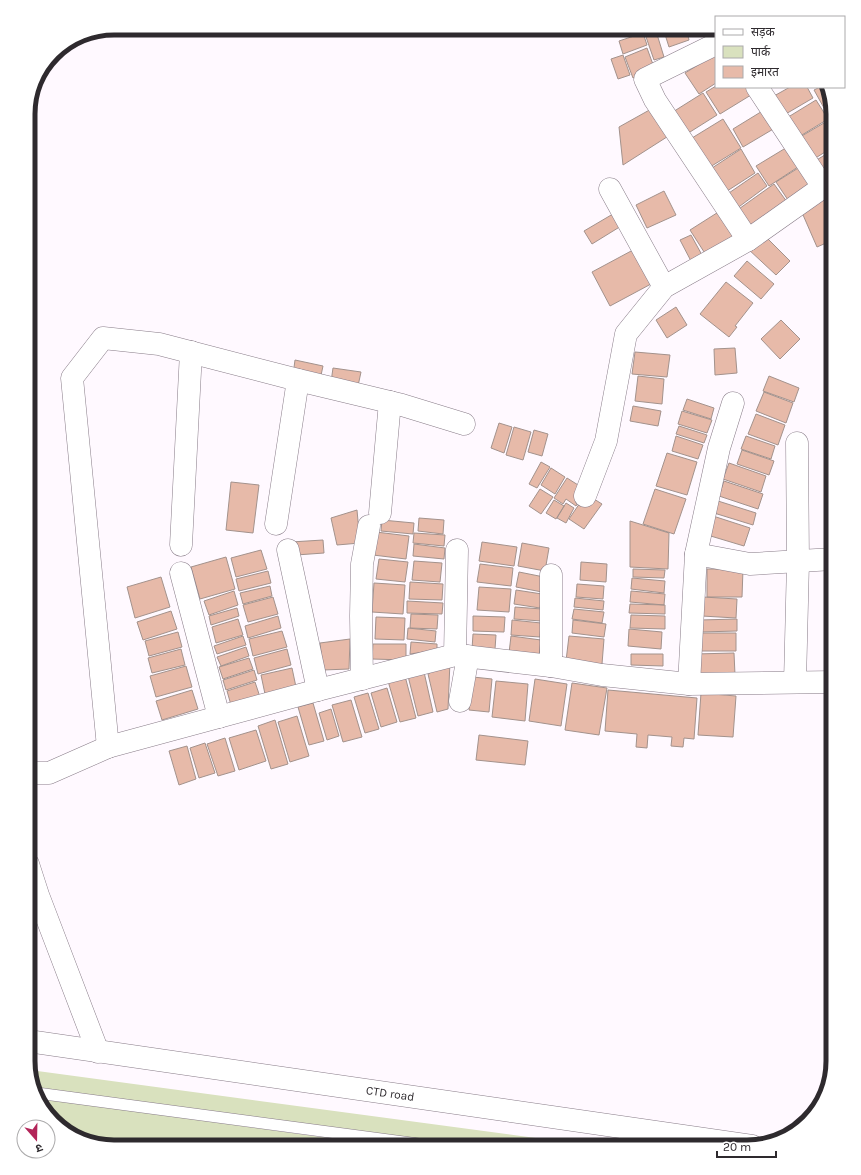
<svg xmlns="http://www.w3.org/2000/svg" width="861" height="1175" viewBox="0 0 861 1175" font-family="Karla,'Noto Sans Devanagari',sans-serif">
<style>
.green{fill:#d9e1be}
.building{fill:#e7baa9;stroke:#a3928c}
.lines{fill:none;stroke-linecap:round;stroke-linejoin:round}
.lane-casing{stroke:#887c88;stroke-width:12}
.street-casing{stroke:#887c88;stroke-width:23}
.lane{stroke:#fff;stroke-width:11}
.street{stroke:#fff;stroke-width:22}
.labels{text-anchor:middle;stroke-width:4;stroke-linejoin:round;paint-order:stroke}
.street-label{font-size:12px;fill:#2e2a2e;stroke:#fff}
.rim{fill:none;stroke:#2e2a2e;stroke-width:5}
</style>
<rect width="100%" height="100%" fill="#fff9ff"/>
<path class="green" d="M30 1070 602 1147H463L36 1089Z
M38 1097 391 1147H109L71 1135 40 1104Z"/>
<path class="building" d="M663 28H686L689 40 669 47Z
M709 28H716V40L713 41Z
M656 31 664 57 654 60 645 34Z
M643 33 647 45 623 54 619 41Z
M647 48 655 70 633 78 625 57Z
M716 54V83L699 94 685 73Z
M623 55 630 75 618 79 611 59Z
M716 86V87H746L751 95 720 114 706 92Z
M790 87H807L813 98 784 115 774 96Z
M820 87H826L830 104 824 108 814 90Z
M703 93 717 115 682 137 668 115Z
M816 100 828 119 797 138 785 119Z
M653 108 670 135 623 165 619 127Z
M764 110 775 128 743 147 733 129Z
M723 119 741 148 710 167 692 138Z
M829 120 833 125V147L814 159 800 137Z
M789 146 801 165 769 186 756 166Z
M741 149 755 173 724 193 709 170Z
M833 150V174L827 178 815 161Z
M803 165 814 184 788 200 776 182Z
M758 173 767 186 736 209 726 195Z
M774 184 787 202 748 229 736 211Z
M664 191 676 215 647 228 636 205Z
M823 198 833 220V240L817 247 800 208Z
M618 211 626 223 592 244 584 231Z
M720 211 736 236 706 255 690 230Z
M762 233 790 261 776 275 747 248Z
M691 235 702 255 691 261 680 240Z
M633 250 651 284 610 306 592 272Z
M747 261 774 284 761 299 734 276Z
M726 282 753 303 735 326 737 327 729 337 700 314Z
M676 307 687 325 667 338 656 320Z
M781 320 800 339 780 359 761 339Z
M735 348 737 373 715 375 714 349Z
M635 352 670 355 667 377 632 374Z
M295 360 323 366 320 380 293 375Z
M333 368 361 372 358 386 331 382Z
M638 376 664 379 662 404 635 401Z
M769 376 799 388 794 402 763 391Z
M764 392 793 403 786 423 756 411Z
M687 399 714 408 711 419 683 410Z
M633 406 661 411 658 426 630 421Z
M682 411 712 420 707 433 678 424Z
M756 414 785 425 778 445 748 434Z
M499 423 512 427 504 453 491 448Z
M679 426 707 435 704 443 676 434Z
M514 427 531 432 523 460 506 455Z
M534 430 548 434 542 456 528 452Z
M676 436 703 445 698 459 672 451Z
M746 436 775 446 771 459 741 449Z
M742 450 774 461 769 475 737 464Z
M667 453 697 462 687 495 656 486Z
M541 462 550 467 537 488 529 484Z
M729 463 766 476 761 492 723 479Z
M551 468 565 477 555 494 541 485Z
M567 478 586 490 576 506 566 499 563 504 554 498Z
M724 481 763 494 758 509 719 496Z
M231 482 259 485 253 533 226 530Z
M540 489 553 497 541 514 529 506Z
M655 489 686 499 674 534 643 524Z
M586 494 602 504 584 529 569 519Z
M554 500 564 506 556 519 546 513Z
M718 501 756 513 753 525 714 513Z
M566 503 574 508 566 523 557 518Z
M357 510 360 543 337 545 331 518Z
M710 515 750 528 744 546 704 534Z
M419 518 444 520 443 534 418 531Z
M382 520 414 523 413 534 381 531Z
M630 521 669 533 668 569 630 567Z
M376 532 409 536 406 559 373 555Z
M414 533 445 535 444 546 413 543Z
M323 540 324 553 296 555 291 542Z
M482 542 517 547 514 566 479 561Z
M522 543 549 548 545 571 518 566Z
M414 544 445 548 444 559 413 556Z
M261 550 267 569 236 577 231 558Z
M226 557 235 589 200 599 191 567Z
M379 559 408 562 405 582 376 579Z
M414 561 442 563 440 582 412 580Z
M581 562 607 564 606 582 580 580Z
M480 564 513 568 511 586 477 582Z
M633 569 665 570 664 578 633 577Z
M707 569H743L742 597H707Z
M268 571 271 583 239 591 236 579Z
M519 572 544 577 542 592 516 587Z
M161 577 170 607 135 618 127 587Z
M632 578 665 581 664 593 631 589Z
M410 582 443 584 442 600 409 599Z
M374 583 405 585 403 614 372 612Z
M577 584 604 586 603 599 576 597Z
M270 586 272 596 243 604 240 593Z
M479 587 511 589 509 612 477 610Z
M516 590 542 594 540 608 514 604Z
M234 591 238 605 209 615 204 601Z
M631 591 665 594 664 605 630 602Z
M273 597 278 614 248 622 243 605Z
M703 597 737 599 736 618 702 616Z
M575 598 604 601 603 610 574 607Z
M407 601 443 603 442 614 407 613Z
M630 604 665 605V614L629 613Z
M515 607 542 609 541 621 514 619Z
M237 608 239 616 211 625 209 616Z
M574 609 604 612 602 623 572 619Z
M171 611 177 629 143 640 137 622Z
M411 614 438 615 437 629 410 628Z
M631 615 665 616V629L630 628Z
M278 616 281 628 248 638 245 626Z
M473 616 505 617 504 632 473 631Z
M376 617 405 618 404 640 375 639Z
M238 619 243 635 216 643 212 627Z
M737 619V631L700 632V620Z
M512 620 541 623 540 637 511 635Z
M573 620 606 624 604 637 572 633Z
M408 628 436 631 435 642 407 639Z
M629 629 662 632 661 649 628 646Z
M282 631 287 647 253 656 249 639Z
M178 632 182 647 149 656 145 641Z
M698 633H736V651H698Z
M473 634 496 635 495 649H472Z
M243 636 246 645 217 654 214 646Z
M511 636 541 640 539 656 509 653Z
M569 636 604 639 602 664 566 661Z
M350 639 349 669 323 670 320 643Z
M411 642 437 644V650L410 654Z
M373 644H406V660L372 659Z
M246 647 249 656 221 666 217 657Z
M181 649 185 665 152 673 148 658Z
M287 649 291 665 258 674 254 658Z
M734 653 735 675H695V654Z
M631 654H663V666L631 665Z
M249 658 253 669 223 679 219 667Z
M450 661 448 709 437 712 428 674Z
M186 666 192 687 156 697 150 676Z
M292 668 296 687 265 694 261 675Z
M254 670 257 680 226 690 223 680Z
M424 672 433 712 418 716 408 676Z
M405 676 416 718 400 722 388 681Z
M473 677 492 679 489 712 469 710Z
M535 679 567 684 561 726 529 721Z
M496 681 528 684 525 721 492 717Z
M255 682 260 697 231 705 227 691Z
M572 683 607 688 599 735 565 730Z
M387 688 397 722 381 727 371 693Z
M192 690 198 709 162 720 156 701Z
M608 690 697 698 694 739 684 738 683 747 671 746 672 737 648 735 647 748 636 747 637 734 605 731Z
M368 693 379 729 365 733 354 697Z
M701 693 736 696 733 737 698 735Z
M351 700 362 737 343 742 332 705Z
M313 703 324 741 309 745 298 707Z
M331 709 339 736 327 740 319 713Z
M297 716 309 756 290 762 278 722Z
M275 720 288 764 271 769 258 726Z
M256 730 266 761 239 770 229 738Z
M479 735 528 741 525 765 476 760Z
M225 738 235 771 218 776 207 744Z
M205 743 215 773 199 778 190 748Z
M187 746 196 779 179 785 169 751Z"/>
<g class="lines">
<g class="lane-casing">
<path id="lane" d="M37 1093 441 1147"/>
</g>
<g class="street-casing">
<g id="street">
<path d="M716 44 645 79 655 100 748 240"/>
<path d="M757 87 823 187"/>
<path d="M610 189 664 287"/>
<path d="M585 496 606 441 626 334 664 287 748 240 823 187 833 182"/>
<path d="M380 513 390 402"/>
<path d="M276 524 298 380"/>
<path d="M181 545 191 352"/>
<path d="M288 550 318 690"/>
<path d="M696 554 750 564 833 559"/>
<path d="M181 573 219 717"/>
<path d="M551 575V666"/>
<path d="M455 655 457 550"/>
<path d="M362 679 361 616 362 564 369 526"/>
<path d="M795 682 798 562 797 443"/>
<path d="M689 684 696 554 719 448 733 403"/>
<path d="M460 701 468 656"/>
<path d="M108 747 72 378 103 338 159 344 298 380 402 405 464 424"/>
<path d="M28 773H49L108 747 318 690 455 655 551 666 602 675 689 684 833 682"/>
<path d="M28 864 38 895 98 1052"/>
<path id="s1" d="M28 1041 752 1146"/>
</g>
</g>
<use href="#lane" class="lane"/>
<use href="#street" class="street"/>
</g>
<g class="labels">
<g class="street-label">
<text dy="4" stroke="none"><textPath href="#s1" startOffset="366">CTD road</textPath></text>
</g>
</g>
<path d="M0 0H861V1175H0ZM114 35H747A79 79 0 0 1 826 114V1061A79 79 0 0 1 747 1140H114A79 79 0 0 1 35 1061V114A79 79 0 0 1 114 35Z" fill="#fff" fill-rule="evenodd"/>
<path class="rim" d="M114 35H747A79 79 0 0 1 826 114V1061A79 79 0 0 1 747 1140H114A79 79 0 0 1 35 1061V114A79 79 0 0 1 114 35Z"/>
<rect x="715" y="16" width="130" height="72" fill="#ffffff" stroke="#abaaab"/>
<rect x="723" y="29" width="20" height="6" fill="#ffffff" stroke="#abaaab"/>
<text x="751" y="36" font-size="12" fill="#2e2a2e">सड़क</text>
<rect x="723" y="46" width="20" height="12" fill="#d9e1be" stroke="#abaaab"/>
<text x="751" y="56" font-size="12" fill="#2e2a2e">पार्क</text>
<rect x="723" y="66" width="20" height="12" fill="#e7baa9" stroke="#abaaab"/>
<text x="751" y="76" font-size="12" fill="#2e2a2e">इमारत</text>
<g transform="translate(36 1139) rotate(160)"><circle r="19" fill="#ffffff" stroke="#abaaab"/>
<path d="M0-3L7 15L0 10L-7 15Z" fill="#b32559"/>
<text y="-6" font-size="11" font-weight="bold" text-anchor="middle" fill="#2e2a2e">उ</text>
</g>
<path d="M717 1151v6h59v-6" fill="none" stroke="#2e2a2e" stroke-width="2"/>
<text x="723" y="1151" font-size="12" fill="#2e2a2e" stroke="#ffffff" stroke-width="3" paint-order="stroke">20 m</text>
</svg>
